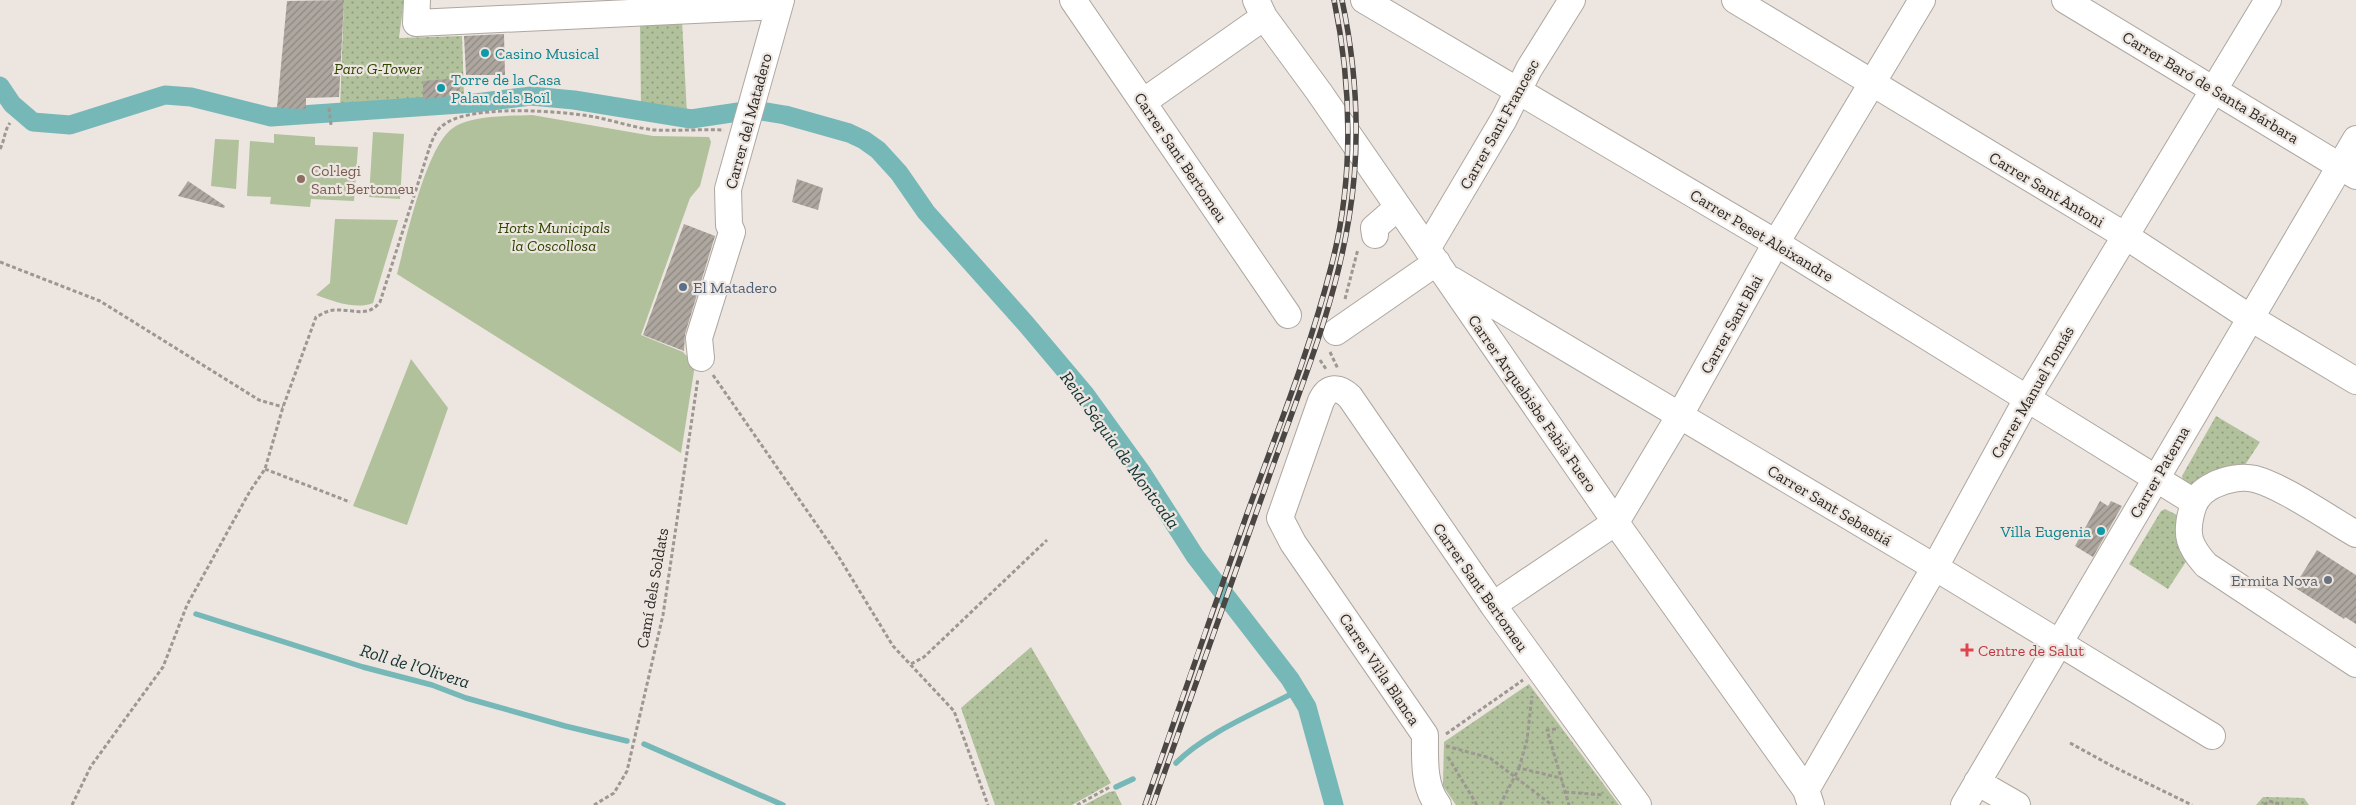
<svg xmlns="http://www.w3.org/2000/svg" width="2356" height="805" viewBox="0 0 2356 805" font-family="'Zilla Slab',serif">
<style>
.grass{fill:url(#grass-dots)}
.garden{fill:#b0c19c}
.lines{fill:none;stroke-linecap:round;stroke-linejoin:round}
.stream{stroke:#76b8b8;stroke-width:5.5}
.canal{stroke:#76b8b8;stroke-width:19}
.building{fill:url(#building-hatch)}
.minor-casing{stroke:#aea7a0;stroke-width:28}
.path{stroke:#9d9792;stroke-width:3;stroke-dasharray:4 2.5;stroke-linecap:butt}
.minor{stroke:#fff;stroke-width:26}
.rail-casing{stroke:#4a4643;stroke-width:5.5}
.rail{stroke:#ede5df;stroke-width:4;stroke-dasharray:11;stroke-linecap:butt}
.culture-dot{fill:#0f9aa8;stroke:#ede5df;stroke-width:2}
.education-dot{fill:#8d6e63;stroke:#ede5df;stroke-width:2}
.service-dot{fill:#5c6f8a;stroke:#ede5df;stroke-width:2}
.worship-dot{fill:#6b7280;stroke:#ede5df;stroke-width:2}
.health-dot{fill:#e0444e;stroke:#ede5df;stroke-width:2}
.labels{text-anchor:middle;stroke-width:4.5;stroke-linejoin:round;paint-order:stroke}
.culture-label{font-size:16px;fill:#0d838f;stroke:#ede5df;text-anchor:start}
.park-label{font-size:16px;font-style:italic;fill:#2e4600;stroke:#ede5df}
.street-label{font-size:16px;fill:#2c2926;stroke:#ede5df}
.education-label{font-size:16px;fill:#785e54;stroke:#ede5df;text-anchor:start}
.service-label{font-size:16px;fill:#4e5e75;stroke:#ede5df;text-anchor:start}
.worship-label{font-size:16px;fill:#5b616d;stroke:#ede5df;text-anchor:end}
.health-label{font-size:16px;fill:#be3a42;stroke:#ede5df;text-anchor:start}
.water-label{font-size:18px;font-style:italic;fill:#133;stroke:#ede5df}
</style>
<defs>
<pattern id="grass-dots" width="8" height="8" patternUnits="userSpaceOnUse" patternTransform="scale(1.25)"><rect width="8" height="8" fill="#b0c19c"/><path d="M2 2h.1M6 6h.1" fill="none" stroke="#8f9d7f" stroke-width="1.8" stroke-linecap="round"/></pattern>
<pattern id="building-hatch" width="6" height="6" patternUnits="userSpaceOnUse" patternTransform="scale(1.25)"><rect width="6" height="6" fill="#aea7a0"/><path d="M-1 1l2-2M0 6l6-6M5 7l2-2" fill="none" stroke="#8e8882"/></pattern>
</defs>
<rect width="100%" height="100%" fill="#ede5df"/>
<path class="grass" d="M344 0H404L399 38 462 36 464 95 340 109Z
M682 21 687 114 641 107 640 22Z
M2216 416 2260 442 2243 468 2192 487 2183 480 2182 476Z
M2165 509 2183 518 2189 557 2168 589 2129 564 2161 511Z
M1031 647 1111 783 1072 805H995L961 708Z
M1529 684 1619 805H1456L1443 786 1444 742Z
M1115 791 1122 805H1084L1109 792Z
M2263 797 2304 798 2309 805H2256Z"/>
<path class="garden" d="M532 115 653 136 709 137 711 142 700 186 690 198 641 335 683 352 695 365 681 453 397 274C406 240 426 146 453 128 471 115 511 116 532 115Z
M373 132 404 134 400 199 369 197Z
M274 134 315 137V145L358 147 354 201 311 199 310 207 270 204 271 197 247 196 250 141 274 143Z
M215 139 239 140 236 189 211 186Z
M335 219 398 220 373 303C355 310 333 301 316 295L330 283Z
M411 359 448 408 407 525 353 506Z"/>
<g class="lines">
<path class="stream" d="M196 614 363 667 432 685 466 698 565 726 627 741
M644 744 783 805
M1176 763C1205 733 1260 711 1297 691
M1116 787 1133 779"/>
<path class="canal" d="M0 86 12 104 33 122 70 125 165 95 191 97 271 117 475 103 531 96 574 100 691 119 745 111
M761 111 785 115 849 133 864 140 878 150 899 173 926 212 1026 324 1085 394 1142 473 1195 556 1290 679 1307 707 1334 805"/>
</g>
<path class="building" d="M344 0 339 97 306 98V109L277 108 287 1Z
M504 34 505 75H466L464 36Z
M459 78 460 95 423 99V81Z
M797 179 823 188 818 210 792 202Z
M188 181 225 206 224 208 178 196Z
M684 224 715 236 685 334 684 351 643 335Z
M2100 501 2108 506 2111 501 2122 506 2093 557 2075 546Z
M2317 550 2356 575V624L2345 617 2344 619 2294 587Z"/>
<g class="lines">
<g class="minor-casing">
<path id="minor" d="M417 0 416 23 779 6
M1073 0 1288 315
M1256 0 1264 17 1319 92 1621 530 1806 790 1811 805
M1364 0 1776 243 2194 502
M1735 0 2124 235 2249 317 2356 381
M2065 0 2356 176
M1143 102 1264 17
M1375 235 1374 228 1398 207
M1427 249 1504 119 1529 69 1572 0
M1452 280 1951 577 2212 736
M1336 332 1437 262
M701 358 699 338 732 232 729 225 728 189 781 0
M2356 534C2328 518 2284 487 2255 479 2242 476 2226 479 2214 485 2203 490 2195 498 2192 510 2185 535 2189 546 2206 565L2356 664
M1493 605 1616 522 1680 415 1776 243 1922 0
M1977 782 2017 805
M1806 790 1935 567 2028 397 2268 0
M1438 805C1423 786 1425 759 1425 735L1293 543 1280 518 1321 401C1328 386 1339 386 1350 397L1493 605 1638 805
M1964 805 2356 139"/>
</g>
<path class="path" d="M329 108 331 125
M0 149C5 140 4 131 10 123
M0 262 100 301 259 400 283 407
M1345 299 1358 249
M1330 352 1338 369
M1320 360 1326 369
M713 375 837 554 893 646 954 711 988 805
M265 469 350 502
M911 664 924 657 1047 540
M1556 729 1547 730 1569 805
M1446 734 1523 680
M2070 743 2112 766 2192 805
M1446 746 1490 758 1552 805
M1448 757 1477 805
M1519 768 1527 740 1532 696
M1565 792 1604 795
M72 805 91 766 163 667 187 605 250 491 265 469 283 407 316 317C322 314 328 310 335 310 353 309 368 318 380 302L431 143C434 137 436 131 441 127 465 103 563 111 595 117 615 121 635 128 655 130 678 131 701 129 724 130
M594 805 614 793 627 771 663 615 698 378
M1077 805 1110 787
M1500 805 1519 768 1561 778
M2264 805 2269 801 2283 805"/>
<use href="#minor" class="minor"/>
<g class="rail-casing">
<path id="rail" d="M1145 805C1179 707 1213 609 1248 511 1277 431 1310 350 1331 267 1354 181 1352 86 1334 0
M1153 805C1190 700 1227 596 1264 491 1295 401 1334 312 1349 218 1361 146 1357 71 1342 0"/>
</g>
<use href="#rail" class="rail"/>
</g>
<g class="culture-dot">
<circle cx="485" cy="53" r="5"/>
<circle cx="441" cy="88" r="5"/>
<circle cx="2101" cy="531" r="5"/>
</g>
<circle class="education-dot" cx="301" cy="179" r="5"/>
<circle class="service-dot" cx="683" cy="287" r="5"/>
<circle class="worship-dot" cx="2328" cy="580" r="5"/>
<path class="health-dot" d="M1964.5 642.5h5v5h5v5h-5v5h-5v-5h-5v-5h5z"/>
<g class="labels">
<g class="culture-label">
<text x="495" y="59">Casino Musical</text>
<text x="451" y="85">Torre de la Casa<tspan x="451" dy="18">Palau dels Boïl</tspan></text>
<text x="2091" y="537" text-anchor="end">Villa Eugenia</text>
</g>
<g class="park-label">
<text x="378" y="74">Parc G-Tower</text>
<text x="554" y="233">Horts Municipals<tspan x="554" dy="18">la Coscollosa</tspan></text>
</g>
<g class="street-label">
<text transform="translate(2211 87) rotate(31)" y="6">Carrer Baró de Santa Bárbara</text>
<text transform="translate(748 121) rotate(-75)" y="6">Carrer del Matadero</text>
<text transform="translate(1499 124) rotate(-61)" y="6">Carrer Sant Francesc</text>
<text transform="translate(1181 157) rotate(56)" y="6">Carrer Sant Bertomeu</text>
<text transform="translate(2047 189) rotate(31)" y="6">Carrer Sant Antoni</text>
<text transform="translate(1762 235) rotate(31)" y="6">Carrer Peset Aleixandre</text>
<text transform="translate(1731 324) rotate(-61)" y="6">Carrer Sant Blai</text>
<text transform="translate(2032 392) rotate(-60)" y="6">Carrer Manuel Tomás</text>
<text transform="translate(1533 403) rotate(55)" y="6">Carrer Arquebisbe Fabià Fuero</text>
<text transform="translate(2159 472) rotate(-60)" y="6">Carrer Paterna</text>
<text transform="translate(1830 505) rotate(31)" y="6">Carrer Sant Sebastiá</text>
<text transform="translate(1481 587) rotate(55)" y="6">Carrer Sant Bertomeu</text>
<text transform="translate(652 588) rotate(-80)" y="6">Camí dels Soldats</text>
<text transform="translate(1380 669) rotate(56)" y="6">Carrer Vil·la Blanca</text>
</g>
<g class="education-label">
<text x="311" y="176">Col·legi<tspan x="311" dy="18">Sant Bertomeu</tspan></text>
</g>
<g class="service-label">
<text x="693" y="293">El Matadero</text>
</g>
<g class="worship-label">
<text x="2318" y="586">Ermita Nova</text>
</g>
<g class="health-label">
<text x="1978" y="656">Centre de Salut</text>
</g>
<g class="water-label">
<text transform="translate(1120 450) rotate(54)" y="6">Reial Séquia de Montcada</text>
<text transform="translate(415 666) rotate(17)" y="6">Roll de l'Olivera</text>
</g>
</g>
</svg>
